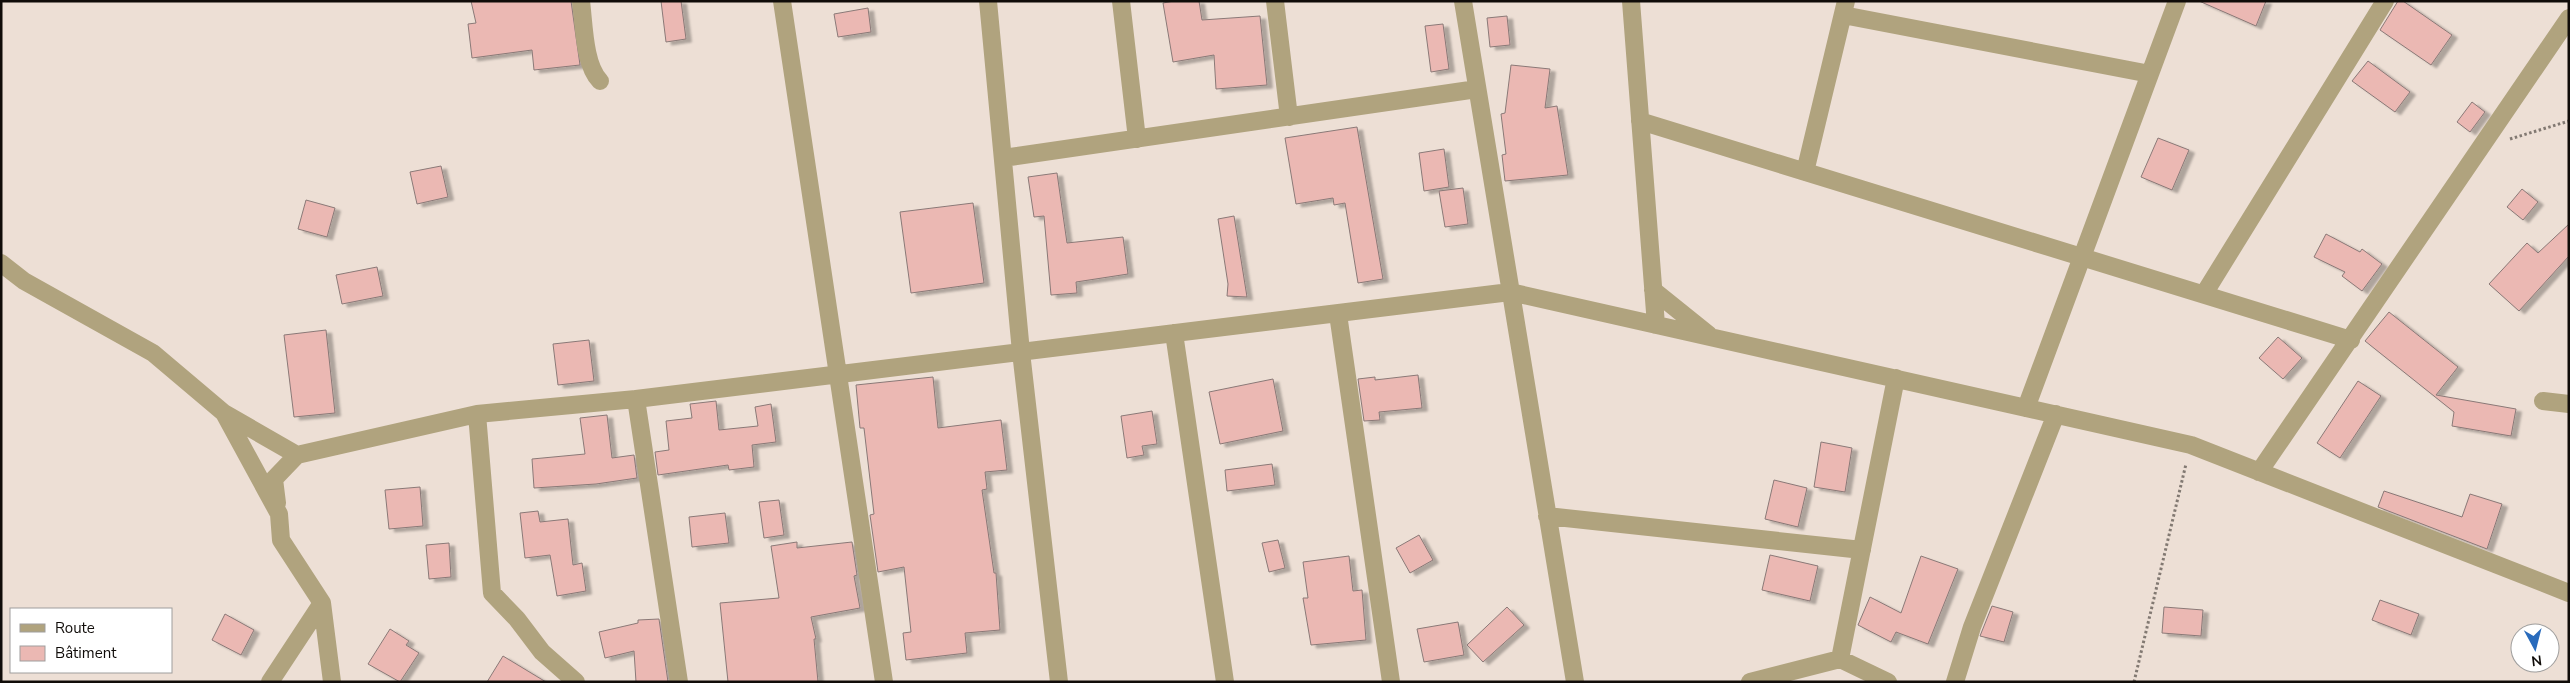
<svg xmlns="http://www.w3.org/2000/svg" width="2570" height="683" viewBox="0 0 2570 683" font-family="'Nunito Sans',sans-serif">
<style>
.building{fill:#ebb8b3;stroke:#8a7977;filter:url(#shadow)}
.lines{fill:none;stroke-linecap:round;stroke-linejoin:round}
.path{stroke:#827972;stroke-width:3;stroke-dasharray:2.5 2.5;stroke-linecap:butt}
.minor{stroke:#b0a37e;stroke-width:18}
</style>
<defs>
<filter id="shadow"><feDropShadow dx="5.5" dy="3" stdDeviation="1" flood-color="#0004"/></filter>
</defs>
<rect width="100%" height="100%" fill="#eddfd5"/>
<path class="building" d="M471 1H571L580 65 534 70 532 50 472 58 468 24 476 23Z
M661 1H681L686 39 666 42Z
M1174 1H1199L1202 20 1260 16 1267 85 1216 89 1214 55 1173 62 1163 3Z
M2199 1H2266L2256 26Z
M2398 1H2403L2452 35 2431 65 2380 30Z
M868 8 871 32 838 37 834 14Z
M1507 16 1510 45 1490 47 1487 18Z
M1443 24 1449 69 1431 72 1425 26Z
M2368 61 2410 92 2395 112 2352 81Z
M1511 65 1550 69 1545 108 1557 106 1568 175 1505 181 1502 155 1506 154 1501 114 1505 113Z
M2472 102 2485 112 2470 132 2457 122Z
M1357 127 1383 279 1358 283 1345 203 1334 205 1333 198 1296 204 1285 138Z
M2158 138 2189 150 2172 190 2141 177Z
M1444 149 1449 187 1424 191 1419 153Z
M441 166 448 197 417 204 410 172Z
M1057 173 1067 243 1123 237 1128 274 1076 282 1077 293 1051 295 1044 216 1034 217 1028 177Z
M1463 188 1468 224 1445 227 1439 191Z
M2522 189 2538 202 2523 220 2507 207Z
M306 200 335 208 327 237 298 229Z
M973 203 984 283 911 293 900 212Z
M1234 216 1247 297 1227 296 1228 284 1218 219Z
M2569 224V256L2519 311 2489 284 2527 243 2538 253Z
M2326 234 2360 252 2362 249 2382 264 2362 291 2342 276 2345 272 2314 257Z
M377 267 383 296 342 304 336 275Z
M2389 312 2458 367 2436 395 2516 409 2511 436 2452 426 2454 412 2365 341Z
M326 330 335 413 294 417 284 335Z
M2278 337 2302 358 2283 379 2259 358Z
M589 340 594 381 558 385 553 344Z
M1418 375 1422 408 1379 412 1380 420 1364 421 1358 379 1375 377V380Z
M933 377 938 428 1001 420 1007 470 985 472 987 489 982 490 994 573H996L1000 630 965 633 967 653 906 660 903 633 911 632 904 567 878 572 870 515 874 514 864 428H860L856 385Z
M1273 379 1283 431 1220 444 1209 392Z
M2358 381 2381 396 2340 458 2317 443Z
M716 401 719 430 758 426 755 407 771 404 776 442 752 445 754 467 729 470 728 465 658 475 655 452 669 450 666 421 692 418 690 404Z
M1152 411 1157 444 1142 446 1144 455 1127 458 1121 416Z
M607 415 612 458 634 455 637 478 596 484 534 488 532 459 585 454 580 418Z
M1821 442 1852 448 1845 492 1814 487Z
M1272 464 1275 485 1227 491 1225 470Z
M1774 480 1807 488 1798 527 1765 519Z
M420 487 423 526 389 529 385 490Z
M2384 491 2462 517 2470 494 2502 504 2487 549 2378 507Z
M779 500 784 535 764 538 759 502Z
M538 511 540 522 568 519 573 565 582 563 586 591 557 596 550 555 525 558 520 513Z
M725 513 729 543 692 547 689 517Z
M1419 535 1433 560 1410 573 1396 548Z
M1278 540 1285 568 1269 572 1262 543Z
M797 542V548L852 542 857 575 854 576 860 608 811 617 816 639H814L818 682H728L720 603 779 598 771 546Z
M449 543 451 577 429 579 426 545Z
M1770 555 1818 566 1810 601 1762 590Z
M1349 556 1353 591 1362 590 1366 640 1311 645 1303 598H1308L1303 562Z
M1921 556 1958 569 1928 644 1896 632 1891 642 1858 625 1870 597 1901 613Z
M2380 600 2419 614 2411 635 2372 620Z
M1992 606 2013 612 2004 642 1980 636Z
M1507 607 1524 625 1483 662 1467 645Z
M2164 607 2203 610 2201 636 2162 633Z
M225 614 254 630 241 655 212 640Z
M659 619 668 682H636L634 651 605 658 599 632 638 623V620Z
M1458 622 1464 655 1424 662 1417 629Z
M390 629 409 641 406 645 419 653 400 682 368 664Z
M503 656 546 682H487Z"/>
<g class="lines">
<path class="path" d="M2510 139 2569 121
M2134 682 2186 464"/>
<path class="minor" d="M581 1C584 24 584 65 600 81
M782 1 884 682
M988 1 1021 352 1059 682
M1121 1 1137 139
M1275 1 1289 117
M1463 1 1575 682
M1631 1 1656 325
M1843 15 2150 74
M1640 121 2351 340
M1003 158 1477 89
M1805 172 1846 1
M1 263 24 281 153 353 224 413 279 514 281 540 322 603 332 682
M1653 290 1709 335
M2204 294 2385 1
M1338 314 1391 682
M1174 333 1225 682
M636 399 679 682
M2543 401 2569 404
M2026 408 2177 1
M224 413 297 455 477 414 636 399 1510 292 2191 445 2569 593
M477 414 492 593 517 619 542 652 576 682
M2259 472 2569 18
M277 503 274 479 297 455
M1547 516 1862 550
M1840 659 1896 378
M270 682 322 603
M1750 682 1840 659 1888 682
M1955 682 1972 627 2056 414"/>
</g>
<rect width="2570" height="683" fill="none" stroke="#100c09" stroke-width="5"/>
<rect x="10" y="608" width="162" height="65" fill="#ffffff" stroke="#9f9e9d"/>
<rect x="20" y="624" width="25" height="8" fill="#b0a37e" stroke="#9f9e9d"/>
<text x="55" y="633" font-size="15" fill="#100c09">Route</text>
<rect x="20" y="646" width="25" height="15" fill="#ebb8b3" stroke="#9f9e9d"/>
<text x="55" y="658" font-size="15" fill="#100c09">Bâtiment</text>
<g transform="translate(2535 648) rotate(173)"><circle r="24" fill="#ffffff" stroke="#9f9e9d"/>
<path d="M0-4L9 19L0 12L-9 19Z" fill="#296bbc"/>
<text y="-8" font-size="14" font-weight="bold" text-anchor="middle" fill="#100c09">N</text>
</g>
</svg>
